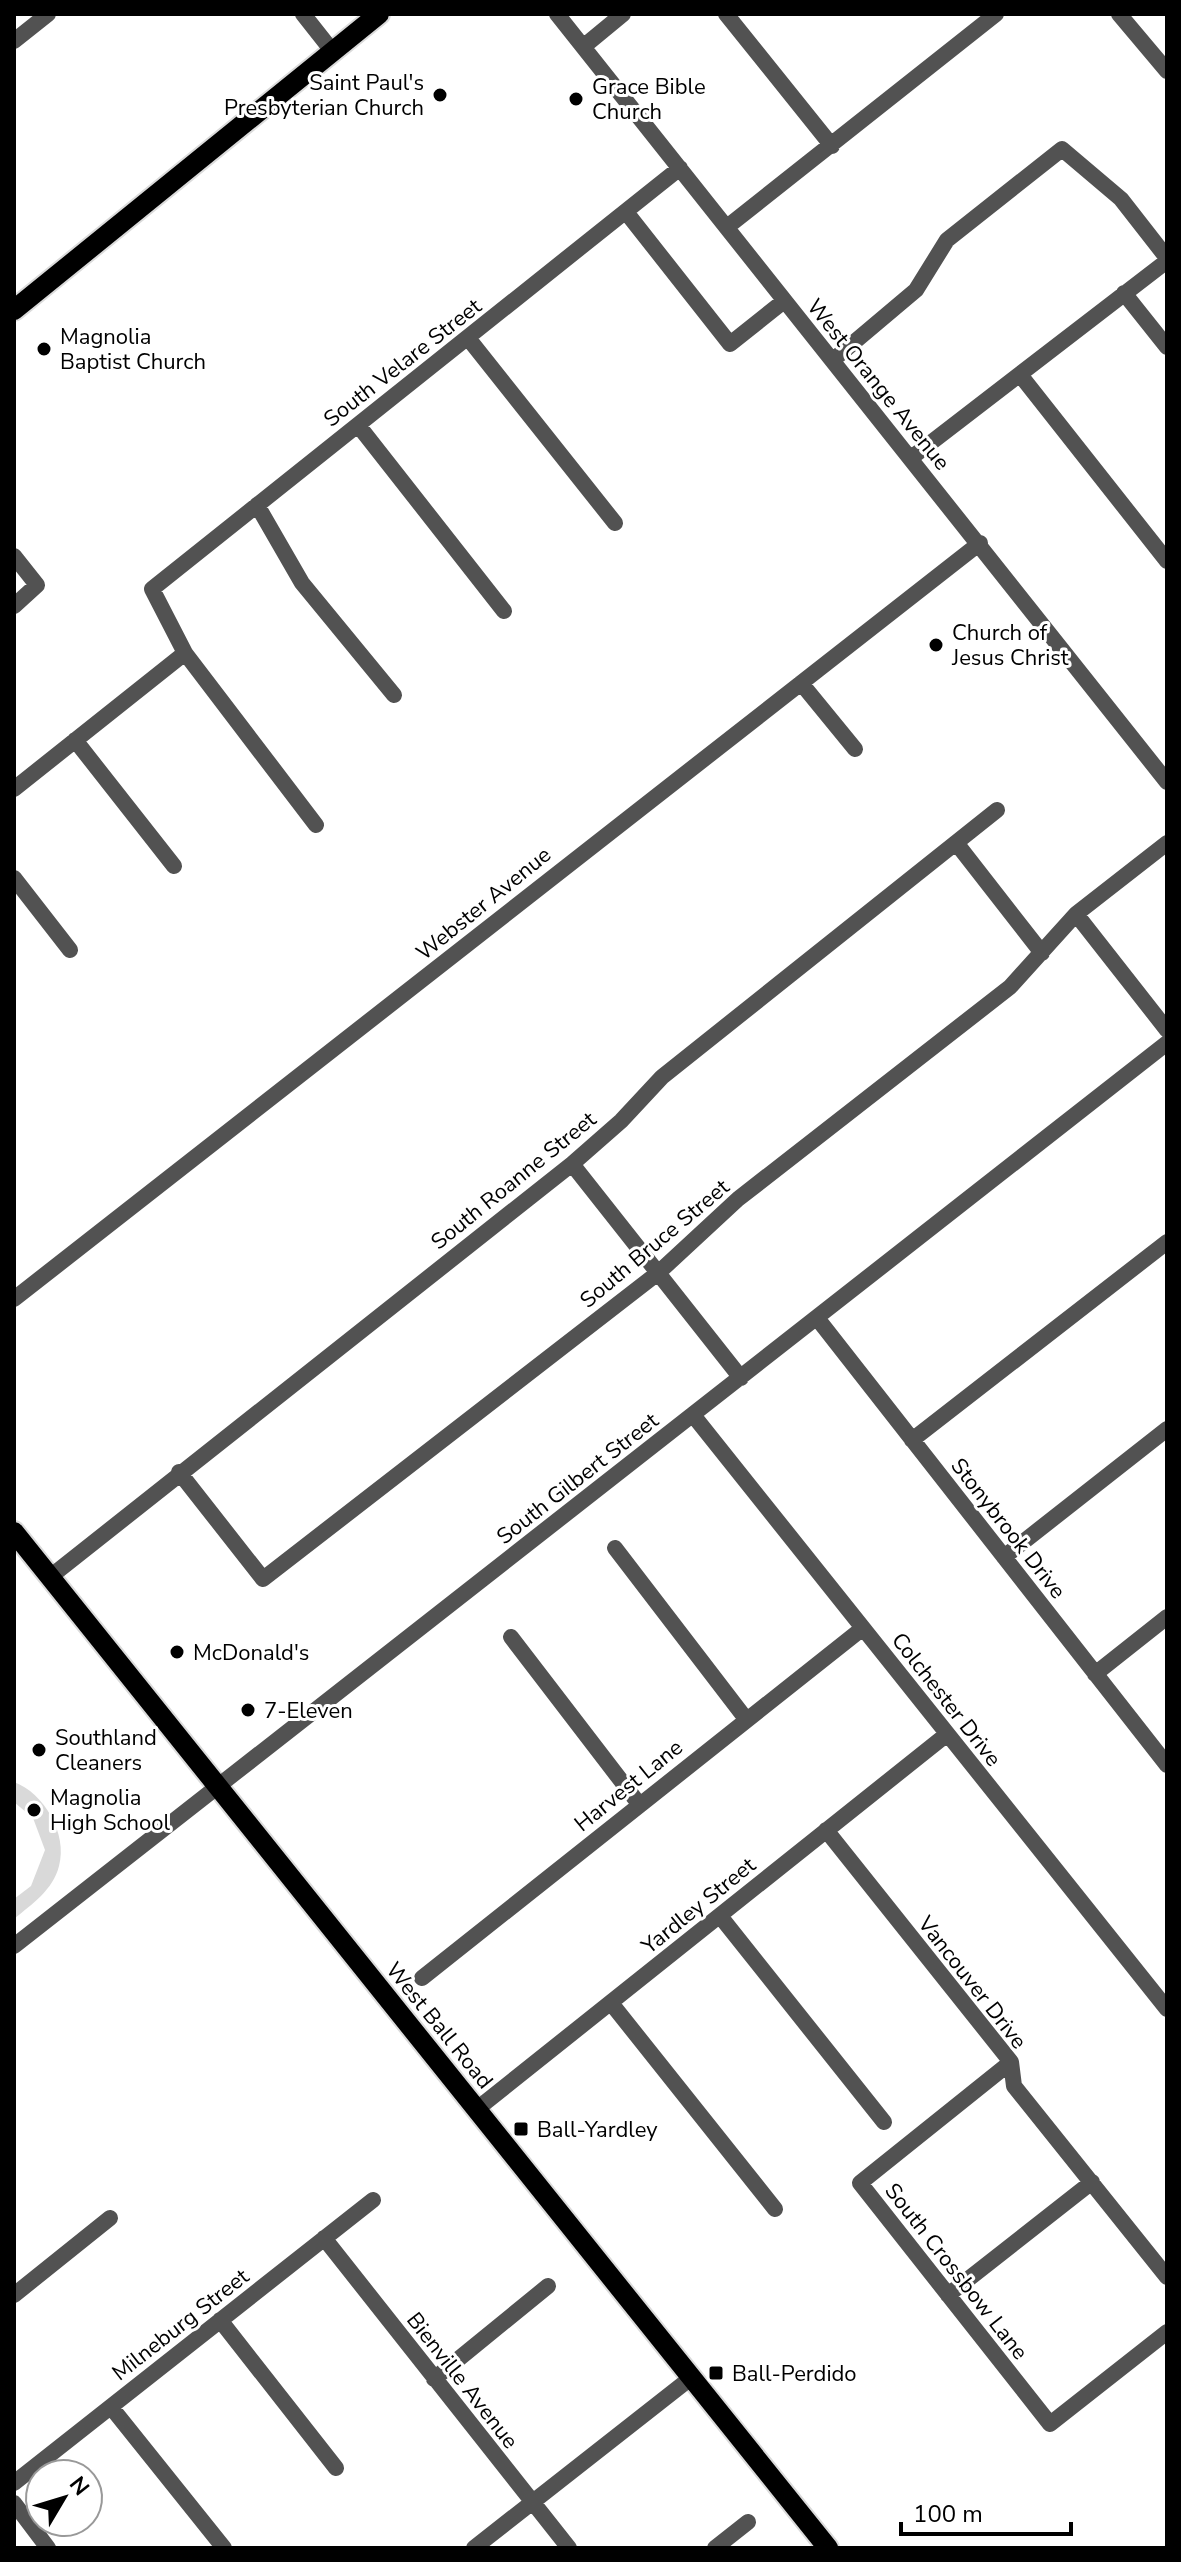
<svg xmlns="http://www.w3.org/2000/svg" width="1181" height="2562" viewBox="0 0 1181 2562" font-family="'Nunito Sans',sans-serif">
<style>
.green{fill:#d9d9d9}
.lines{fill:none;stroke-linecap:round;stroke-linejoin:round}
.major-casing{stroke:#dbdbdb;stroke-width:24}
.minor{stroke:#525252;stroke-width:16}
.major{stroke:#000;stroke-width:20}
.poi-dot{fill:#000;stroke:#fff;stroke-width:3}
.labels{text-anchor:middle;stroke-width:6;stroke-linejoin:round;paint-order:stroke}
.poi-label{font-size:22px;fill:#000;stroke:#fff;text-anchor:start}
.street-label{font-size:22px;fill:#000;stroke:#fff}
</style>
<rect width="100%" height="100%" fill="#fff"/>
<path class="green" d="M14 1782C44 1793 68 1834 59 1866 53 1890 32 1904 14 1919V1899L31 1886 45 1850 33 1818 14 1802Z"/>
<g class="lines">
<g class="major-casing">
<path id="major" d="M14 310 379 14
M14 1532 828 2548"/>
</g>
<path class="minor" d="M303 14 333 52
M557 14 1167 782
M726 14 832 146
M1119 14 1167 71
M14 41 48 14
M583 47 623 14
M626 212 730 344 784 301
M727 227 996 14
M1124 293 1167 347
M468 338 615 523
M833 360 916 290 947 240 1062 149 1121 199 1167 258
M1021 376 1167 561
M358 425 504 611
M911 458 1167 261
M257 505 302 583 394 695
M14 556 37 585 14 606
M801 683 855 749
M75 740 174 866
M14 789 185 653
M316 825 185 653 152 589 680 168
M957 844 1042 953
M14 878 70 950
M1076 914 1167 1030
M572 1164 741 1378
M14 1299 980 543
M817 1318 1167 1765
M693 1415 1167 2009
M912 1440 1167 1242
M179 1472 263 1579 658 1273 738 1199 1010 987 1076 914 1167 843
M615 1548 746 1719
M1004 1557 1167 1429
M50 1577 572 1164 621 1121 662 1077 997 810
M511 1637 639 1804
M1095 1674 1167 1617
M826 1830 1011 2062 1014 2086 1167 2277
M720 1916 884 2122
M14 1946 1167 1043
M422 1978 863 1628
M611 2003 775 2209
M1011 2062 860 2183 1050 2424 1167 2332
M477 2109 946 1735
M324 2238 569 2548
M14 2295 110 2218
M948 2295 1092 2182
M220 2320 336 2468
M434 2379 548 2286
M111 2407 224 2548
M14 2483 373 2200
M14 2503 48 2548
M474 2548 692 2377
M715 2548 748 2522"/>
<use href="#major" class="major"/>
</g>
<g class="poi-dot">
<circle cx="440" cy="95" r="8"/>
<circle cx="576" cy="99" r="8"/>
<circle cx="44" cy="349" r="8"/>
<circle cx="936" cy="645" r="8"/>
<circle cx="177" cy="1652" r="8"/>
<circle cx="248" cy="1710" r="8"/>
<circle cx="39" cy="1750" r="8"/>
<circle cx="34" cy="1810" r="8"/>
<rect x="513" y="2121" width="16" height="16" rx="4"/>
<rect x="708" y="2365" width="16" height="16" rx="4"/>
</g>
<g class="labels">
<g class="poi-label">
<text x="424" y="90" text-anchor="end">Saint Paul's<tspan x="424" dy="25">Presbyterian Church</tspan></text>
<text x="592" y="94">Grace Bible<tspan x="592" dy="25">Church</tspan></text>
<text x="60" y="344">Magnolia<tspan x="60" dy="25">Baptist Church</tspan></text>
<text x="952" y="640">Church of<tspan x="952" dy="25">Jesus Christ</tspan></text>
<text x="193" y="1660">McDonald's</text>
<text x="264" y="1718">7-Eleven</text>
<text x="55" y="1745">Southland<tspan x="55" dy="25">Cleaners</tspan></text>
<text x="50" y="1805">Magnolia<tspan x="50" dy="25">High School</tspan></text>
<text x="537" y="2137">Ball-Yardley</text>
<text x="732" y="2381">Ball-Perdido</text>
</g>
<g class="street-label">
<text transform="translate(402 362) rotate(-38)" y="8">South Velare Street</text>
<text transform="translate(879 384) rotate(51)" y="8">West Orange Avenue</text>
<text transform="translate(483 903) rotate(-39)" y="8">Webster Avenue</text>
<text transform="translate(513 1180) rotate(-39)" y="8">South Roanne Street</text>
<text transform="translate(654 1243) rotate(-40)" y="8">South Bruce Street</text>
<text transform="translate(577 1478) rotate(-38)" y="8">South Gilbert Street</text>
<text transform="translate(1009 1528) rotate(52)" y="8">Stonybrook Drive</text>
<text transform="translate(947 1699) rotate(52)" y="8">Colchester Drive</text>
<text transform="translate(628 1785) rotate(-39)" y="8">Harvest Lane</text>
<text transform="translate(698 1905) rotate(-39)" y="8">Yardley Street</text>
<text transform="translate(973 1982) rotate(52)" y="8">Vancouver Drive</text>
<text transform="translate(440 2025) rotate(51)" y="8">West Ball Road</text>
<text transform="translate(957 2271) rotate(52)" y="8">South Crossbow Lane</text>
<text transform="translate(180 2324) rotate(-38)" y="8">Milneburg Street</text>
<text transform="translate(463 2380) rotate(52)" y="8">Bienville Avenue</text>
</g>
</g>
<rect width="1181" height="2562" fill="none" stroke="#000000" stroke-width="32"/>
<g transform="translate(64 2498) rotate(52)"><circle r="38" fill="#ffffff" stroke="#999999" stroke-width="2"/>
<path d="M0-6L14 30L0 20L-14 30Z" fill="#000000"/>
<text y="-12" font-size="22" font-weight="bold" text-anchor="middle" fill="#000000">N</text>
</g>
<path d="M901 2522v12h170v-12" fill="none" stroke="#000000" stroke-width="4"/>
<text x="913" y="2522" font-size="24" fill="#000000" stroke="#ffffff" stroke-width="6" paint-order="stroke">100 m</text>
</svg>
